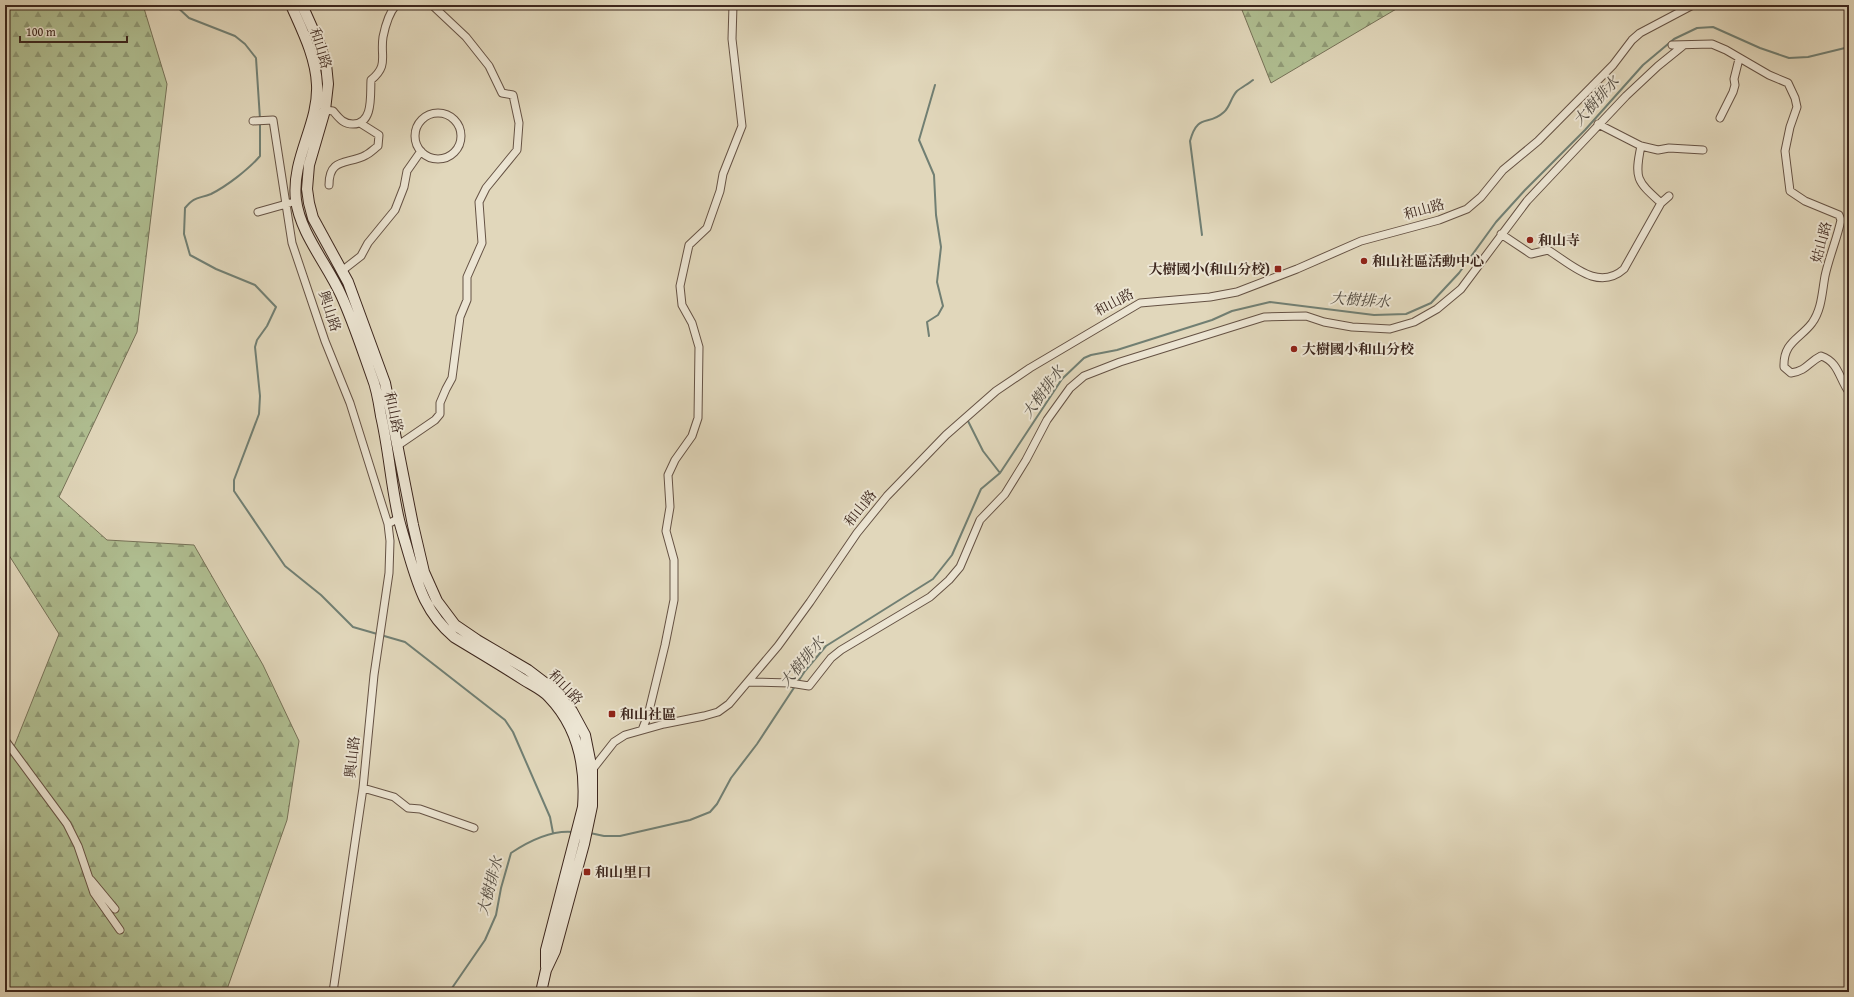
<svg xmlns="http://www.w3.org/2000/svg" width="1854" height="997" viewBox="0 0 1854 997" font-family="'Gentium Book Plus','Noto Serif TC',serif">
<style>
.forest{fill:url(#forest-firs);stroke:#767258}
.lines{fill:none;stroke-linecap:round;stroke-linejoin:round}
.stream{stroke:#717f73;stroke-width:2}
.street-casing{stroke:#655244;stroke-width:9}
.secondary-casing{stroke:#3c261d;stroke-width:12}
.street{stroke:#ece5d3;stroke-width:7}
.secondary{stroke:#ece5d3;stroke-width:10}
.poi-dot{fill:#8f2418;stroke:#ece5d3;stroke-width:1.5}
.labels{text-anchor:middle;stroke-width:4;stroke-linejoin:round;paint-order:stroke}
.street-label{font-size:14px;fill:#3c261d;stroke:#ece5d3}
.poi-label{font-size:14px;font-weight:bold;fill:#3c261d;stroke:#ece5d3;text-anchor:start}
.water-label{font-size:15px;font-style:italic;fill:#524b41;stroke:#ece5d3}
</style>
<defs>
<pattern id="forest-firs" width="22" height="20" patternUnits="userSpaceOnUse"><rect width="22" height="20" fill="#b0bf92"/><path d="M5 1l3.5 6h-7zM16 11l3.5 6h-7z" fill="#909b77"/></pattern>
</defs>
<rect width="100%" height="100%" fill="#e1d7bb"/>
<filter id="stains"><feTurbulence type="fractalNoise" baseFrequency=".005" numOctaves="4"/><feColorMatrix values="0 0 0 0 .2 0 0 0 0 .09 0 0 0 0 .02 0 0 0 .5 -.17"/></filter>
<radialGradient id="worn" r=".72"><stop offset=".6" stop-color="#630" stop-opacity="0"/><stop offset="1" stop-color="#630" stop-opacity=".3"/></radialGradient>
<path class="forest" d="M5 5H143L167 84 137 332 59 497 107 540 194 545 263 665 299 741 287 820 226 992H5V769L59 634 5 549Z
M1240 5H1403L1271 83Z"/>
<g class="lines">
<path class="stream" d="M175 5 189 18 235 36 245 44 256 58 260 119
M260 123V156C249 169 227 186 211 194 198 199 195 196 185 208L184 234 190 255 216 269 255 285 276 307 267 326 257 340 255 347 260 396 259 414 234 480V491L285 566 321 595 353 627 405 642 505 720 513 732 550 817 553 833
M1202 235 1190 141C1198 112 1208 127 1224 112 1230 107 1231 97 1237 91 1242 87 1248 84 1253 80
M929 336 927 322 938 315 943 306 937 282 941 247 936 215 934 175 919 140 935 85
M968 421 983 451 1000 473
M590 833 604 836H620L690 820 710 812 717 804 731 778 757 744 805 671 826 646 933 579 952 555 981 489 1000 473 1062 379 1084 358 1091 355 1117 350 1212 320 1232 311 1270 302 1374 315 1406 314 1431 303 1459 273 1496 222 1525 190 1585 130 1643 65 1674 39 1697 28 1713 27 1760 48 1789 58 1808 57 1849 47
M451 992 452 988 485 940 496 915 501 888 511 853C529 841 551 830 573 832"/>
<g class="street-casing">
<path id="street" d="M1672 45 1712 44 1726 50 1769 75 1788 83 1795 98 1797 107 1790 127 1785 151 1790 191 1805 201 1839 215 1841 220C1837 239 1829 257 1825 276 1822 292 1822 309 1812 323 1800 339 1783 342 1784 367L1791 373C1808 370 1807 363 1821 356 1839 362 1839 379 1849 392
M325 110 333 111C339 118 343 124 353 124 374 124 370 94 371 80 389 65 380 57 383 37 385 27 389 13 396 5
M415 136a23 23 0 1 1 46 0a23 23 0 1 1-46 0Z
M1720 118 1733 92 1735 85 1734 79 1739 59
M253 121 273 120 292 243 325 341 350 403 388 524
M1598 124 1641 146 1658 150 1669 148 1703 150
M1641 146C1634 179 1637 181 1661 203
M329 185C329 157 348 165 366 155 370 153 374 149 378 146L379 135 360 123
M258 212 290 203
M1501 234 1531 254 1548 250C1571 264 1598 292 1624 269L1661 203 1669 196
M343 270 361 256 368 243 395 210 404 187 407 171 421 151
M397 446 435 420 440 414V403L446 389 452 378 460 317 467 300V277L482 243 479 202 486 188 517 150 519 123 513 95 502 93 489 66 466 37 432 5
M749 682 790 683 809 686 831 658 841 650 930 597 949 580 960 567 980 520 1005 494 1026 460 1047 420 1070 388 1084 376 1120 362 1264 317 1306 316 1324 322 1352 327 1390 329 1414 322 1437 309 1461 289 1527 201 1626 96 1658 66 1684 45
M642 730 648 715 665 645 674 600V560L666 531 670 507 668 475 675 460 692 436 698 418 699 347 692 323 682 305 680 286 689 245 707 228 720 191 723 174 742 126 732 39 733 5
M5 740 67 824 78 846 94 893 120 930
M589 770H592L614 742 625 735 664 724 704 716 718 712 729 704 778 646 810 602 857 533 887 496 946 435 996 391 1030 368 1140 303 1210 297 1237 292 1297 269 1361 241 1439 220 1467 209 1481 197 1503 170 1538 141 1613 65 1632 40 1640 33 1693 5
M363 788 394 797 408 808 420 809 474 828
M91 880 115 909
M333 992 363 788 374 675 389 573 390 541 388 524 399 518"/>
</g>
<g class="secondary-casing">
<path id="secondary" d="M291 5C302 30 316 57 317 85 319 124 291 159 296 200 300 233 327 264 341 295 353 321 362 349 372 377 377 389 379 403 381 416 389 450 391 486 399 520 402 532 406 544 409 555 419 589 427 614 454 637 477 651 501 665 524 680 532 685 543 690 549 697 578 727 586 767 583 807L546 950V967
M302 5 319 43 326 64 328 84 325 110 309 165 307 189 309 203 313 218 348 282 385 383 413 525 424 572 437 601 455 625 477 640 528 670 553 689 572 711 585 735 592 770V806L584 844 555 951 546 970 541 992"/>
</g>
<use href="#street" class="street"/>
<use href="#secondary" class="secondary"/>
</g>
<g class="poi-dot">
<circle cx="1530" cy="240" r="4"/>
<circle cx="1364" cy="261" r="4"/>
<rect x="1274" y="265" width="8" height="8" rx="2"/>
<circle cx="1294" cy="349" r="4"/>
<rect x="608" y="710" width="8" height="8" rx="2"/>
<rect x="583" y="868" width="8" height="8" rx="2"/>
</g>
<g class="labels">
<g class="street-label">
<text transform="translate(321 48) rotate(73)" y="5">和山路</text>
<text transform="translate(1424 209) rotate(-16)" y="5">和山路</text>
<text transform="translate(1821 242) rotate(-75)" y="5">姑山路</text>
<text transform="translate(1114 302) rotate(-28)" y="5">和山路</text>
<text transform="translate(330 311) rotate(72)" y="5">興山路</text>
<text transform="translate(394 412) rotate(78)" y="5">和山路</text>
<text transform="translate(860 508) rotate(-51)" y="5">和山路</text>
<text transform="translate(566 687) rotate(46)" y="5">和山路</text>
<text transform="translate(352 757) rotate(-84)" y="5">興山路</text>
</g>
<g class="poi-label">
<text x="1538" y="245">和山寺</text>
<text x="1372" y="266">和山社區活動中心</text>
<text x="1270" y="274" text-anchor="end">大樹國小(和山分校)</text>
<text x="1302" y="354">大樹國小和山分校</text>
<text x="620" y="719">和山社區</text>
<text x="595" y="877">和山里口</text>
</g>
<g class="water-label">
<text transform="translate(1596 101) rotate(-48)" y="5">大樹排水</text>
<text transform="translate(1360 300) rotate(4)" y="5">大樹排水</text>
<text transform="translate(1043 392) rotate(-54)" y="5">大樹排水</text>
<text transform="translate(802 662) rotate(-50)" y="5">大樹排水</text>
<text transform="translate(490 886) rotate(-75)" y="5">大樹排水</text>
</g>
</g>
<rect width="1854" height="997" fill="none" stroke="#e1d7bb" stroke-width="20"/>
<rect x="6" y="6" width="1842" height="985" fill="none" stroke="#3c261d" stroke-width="2"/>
<rect x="10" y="10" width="1834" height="977" fill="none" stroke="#3c261d"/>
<path d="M20 36v6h107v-6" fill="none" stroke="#3c261d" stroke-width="2"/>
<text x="26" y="36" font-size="12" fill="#3c261d" stroke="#ece5d3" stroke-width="3" paint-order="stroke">100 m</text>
<rect width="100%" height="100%" filter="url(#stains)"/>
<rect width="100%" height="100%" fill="url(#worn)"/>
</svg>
